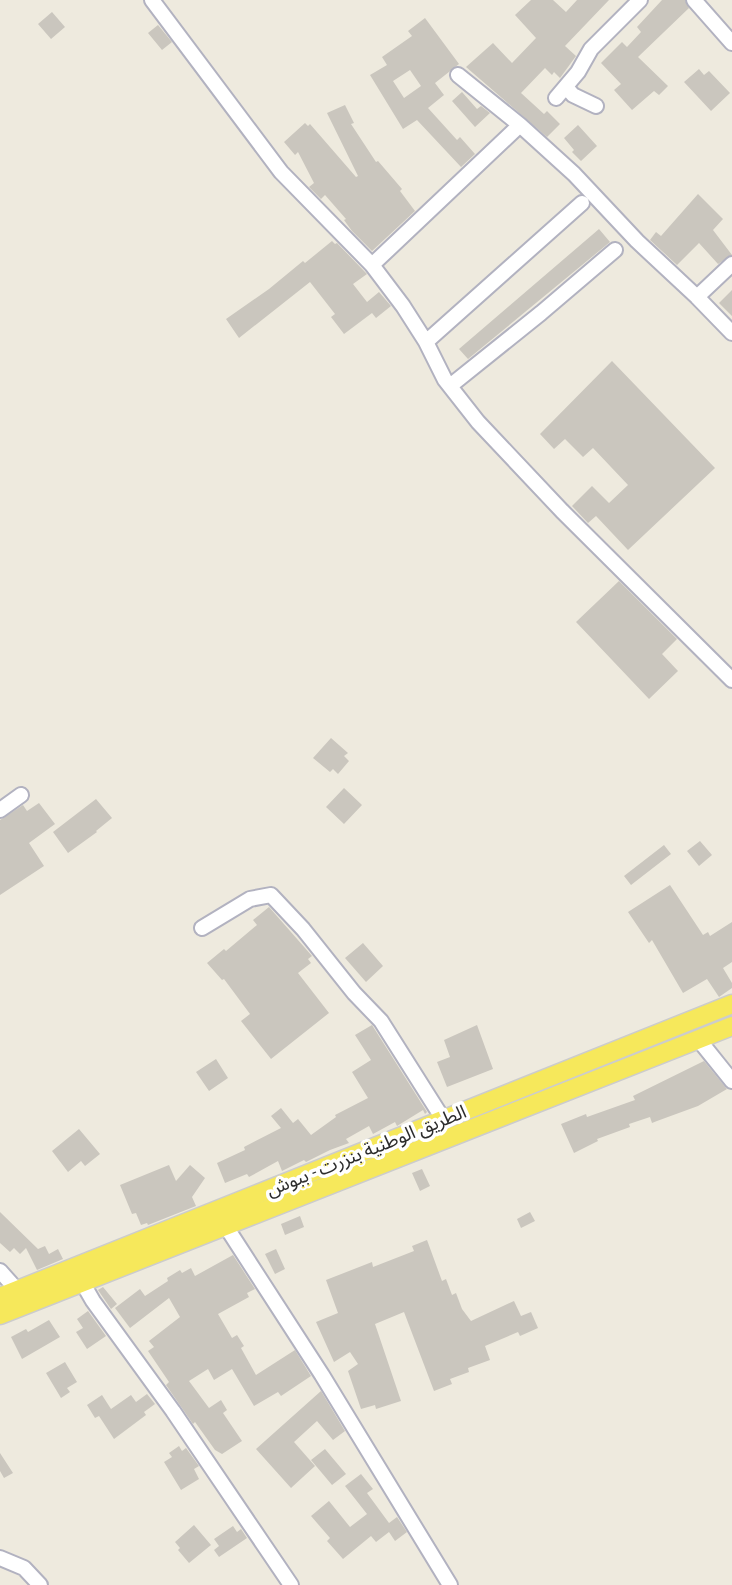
<svg xmlns="http://www.w3.org/2000/svg" width="732" height="1585" viewBox="0 0 732 1585" font-family="'PT Sans Narrow','Noto Sans Arabic',sans-serif">
<style>
.building{fill:#cac6be;fill-rule:evenodd}
.lines{fill:none;stroke-linecap:round;stroke-linejoin:round}
.minor-casing{stroke:#b2b2c0;stroke-width:18}
.major-casing{stroke:#ccc;stroke-width:21}
.minor{stroke:#fff;stroke-width:14}
.major{stroke:#f6e85b;stroke-width:18}
.labels{text-anchor:middle;stroke-width:7;stroke-linejoin:round;paint-order:stroke}
.street-label{font-size:19px;fill:#2c2c2c;stroke:#fff}
</style>
<rect width="100%" height="100%" fill="#eeeade"/>
<path class="building" d="M531 0H553L566 12 577 0H609L565 46 576 56 560 78 554 72 552 75 545 68 521 93 544 114 547 111 560 124 547 137 466 67 493 43 512 63 536 38 515 15Z
M662 0H685L689 8 638 57 668 86 659 95 654 91 632 110 614 90 621 84 601 63 622 42 627 47 641 32 637 27Z
M52 12 65 27 51 39 38 24Z
M425 18 459 64 435 83 444 95 428 108 457 140 460 137 475 154 461 167 417 120 403 129 370 75 387 65 382 57 412 36 408 31ZM410 70 421 86 404 98 393 81Z
M158 25 172 42 162 50 148 33Z
M699 69 704 75 709 71 730 93 711 111 684 82Z
M462 92 477 109 481 106 490 113 475 127 452 101Z
M345 105 354 123 351 124 376 162 378 161 402 189 400 191 415 211 372 251 352 231 344 220 346 219 325 195 321 199 309 187 314 183 298 152 295 155 284 142 305 123 308 126 310 124 356 177 358 176 327 113Z
M578 125 597 146 581 161 572 152 574 150 564 138Z
M698 194 723 219 713 230 732 255 718 264 699 243 677 265 650 240 656 232 661 236Z
M599 229 610 242 468 359 459 349Z
M332 241 335 244 337 243 367 274 353 284 367 302 379 292 391 306 376 318 372 313 344 334 331 317 335 314 310 282 239 338 226 319 269 289 303 261 305 263Z
M732 290V316L719 303Z
M612 361 715 468 628 550 596 516 588 523 572 506 592 486 609 503 628 485 593 448 583 457 565 439 554 449 540 434Z
M619 581 677 639 662 654 678 671 649 699 576 622Z
M331 738 348 753 344 756 349 761 338 774 333 769 330 772 313 758Z
M344 788 362 805 344 824 326 807Z
M96 799 112 818 96 831 97 832 68 853 53 832Z
M39 803 55 824 29 843 44 866 0 895V820L23 805 27 811Z
M700 841 712 855 699 866 687 851Z
M664 845 671 854 631 885 624 876Z
M670 885 703 935 708 932 710 936 732 922V962L723 968 732 983V988L719 997 707 979 683 993 652 940 649 943 628 912Z
M269 907 312 956 308 959 311 963 298 973 329 1013 271 1059 241 1021 250 1014 224 979 222 980 207 963 224 949 226 951 257 925 253 920Z
M363 943 383 966 366 982 345 958Z
M372 1025 427 1112 425 1114 423 1110 397 1126 395 1122 373 1134 369 1126 346 1139 349 1143 330 1150 306 1162 304 1160 282 1171 278 1161 249 1177 247 1174 225 1183 217 1163 245 1150 244 1147 281 1128 271 1116 281 1108 293 1123 298 1119 311 1135 336 1117 335 1115 368 1098 352 1072 371 1060 355 1035Z
M477 1025 493 1069 447 1087 437 1062 450 1057 444 1040Z
M216 1059 228 1078 209 1091 196 1072Z
M704 1061 727 1089 698 1106 657 1121 652 1123 650 1117 629 1124 630 1127 597 1139 598 1141 574 1153 561 1124 586 1114 587 1117 635 1100 633 1096Z
M79 1129 100 1154 85 1166 81 1161 68 1172 52 1151Z
M169 1165 176 1181 190 1165 205 1178 192 1197 196 1206 148 1225 147 1223 141 1225 136 1213 132 1214 120 1185Z
M422 1169 430 1186 420 1191 412 1173Z
M0 1212 38 1249 45 1246 49 1254 58 1249 63 1259 37 1270 26 1248 20 1254 14 1248 10 1252 0 1243Z
M530 1212 535 1221 521 1228 517 1219Z
M300 1216 304 1227 285 1235 281 1224Z
M427 1240 442 1281 446 1279 452 1295 456 1293 462 1309 471 1321 514 1301 521 1316 531 1312 538 1328 520 1336 518 1332 485 1346 490 1360 468 1368 469 1372 450 1379 452 1384 434 1391 404 1312 375 1324 401 1401 376 1409 375 1405 361 1409 348 1371 358 1364 350 1352 334 1362 316 1322 338 1313 326 1280 372 1262 373 1267 414 1251 412 1246Z
M276 1249 285 1269 275 1274 265 1254Z
M233 1255 255 1289 247 1293 249 1297 218 1314 232 1338 237 1335 244 1346 241 1348 256 1375 295 1350 311 1376 281 1396 278 1392 254 1406 232 1369 214 1380 208 1369 189 1381 209 1408 221 1400 227 1410 223 1413 242 1441 222 1454 215 1450 195 1422 193 1424 166 1385 169 1382 148 1351 154 1347 149 1341 180 1317 169 1298 130 1328 115 1308 140 1289 145 1296 168 1281 167 1278 180 1270 182 1273 191 1268 195 1276Z
M103 1287 117 1304 111 1309 98 1290Z
M88 1311 106 1336 87 1349 76 1332 83 1328 77 1319Z
M49 1320 60 1337 22 1359 11 1337 26 1329 28 1332Z
M65 1362 77 1382 67 1388 70 1392 61 1398 46 1373Z
M321 1391 345 1431 333 1440 317 1421 294 1442 315 1466 291 1488 256 1449Z
M147 1394 155 1404 144 1412 146 1415 114 1439 99 1416 95 1418 87 1405 102 1395 111 1409 131 1395 136 1402Z
M179 1446 182 1451 186 1448 199 1466 194 1469 199 1479 181 1490 164 1462 172 1457 169 1453Z
M325 1449 346 1474 332 1485 311 1460Z
M0 1453 13 1473 4 1478 0 1471Z
M361 1474 373 1489 367 1493 389 1523 397 1517 407 1532 395 1541 389 1532 376 1542 371 1536 343 1559 327 1541 330 1538 311 1516 329 1501 350 1527 367 1514 345 1486Z
M194 1525 211 1545 189 1563 178 1550 180 1548 175 1542Z
M233 1526 237 1532 241 1529 247 1538 219 1557 214 1550 219 1546 214 1539Z"/>
<g class="lines">
<g class="minor-casing">
<path id="minor" d="M152 0 281 172 372 265 403 306 426 342 445 380 478 422 562 511 732 680
M694 0 732 43
M458 75 520 125 574 174 637 241 697 297 732 333
M566 87 573 95 596 106
M556 98 578 72 591 49 640 0
M372 265 520 125
M697 297 732 264
M426 342 582 203
M450 386 541 313 615 250
M0 810 21 795
M202 928 250 899 271 895 303 929 354 993 381 1021 443 1119
M699 1040 732 1081
M225 1225 322 1375 450 1585
M0 1271 17 1290
M82 1282 93 1301 173 1411 291 1585
M0 1558 24 1568 40 1585"/>
</g>
<g class="major-casing">
<path id="major" d="M0 1297 732 1004
M0 1315 732 1026"/>
</g>
<use href="#minor" class="minor"/>
<use href="#major" class="major"/>
</g>
<g class="labels">
<g class="street-label">
<text transform="translate(366 1150) rotate(-22)" y="7">الطريق الوطنية بنزرت - ببوش</text>
</g>
</g>
</svg>
